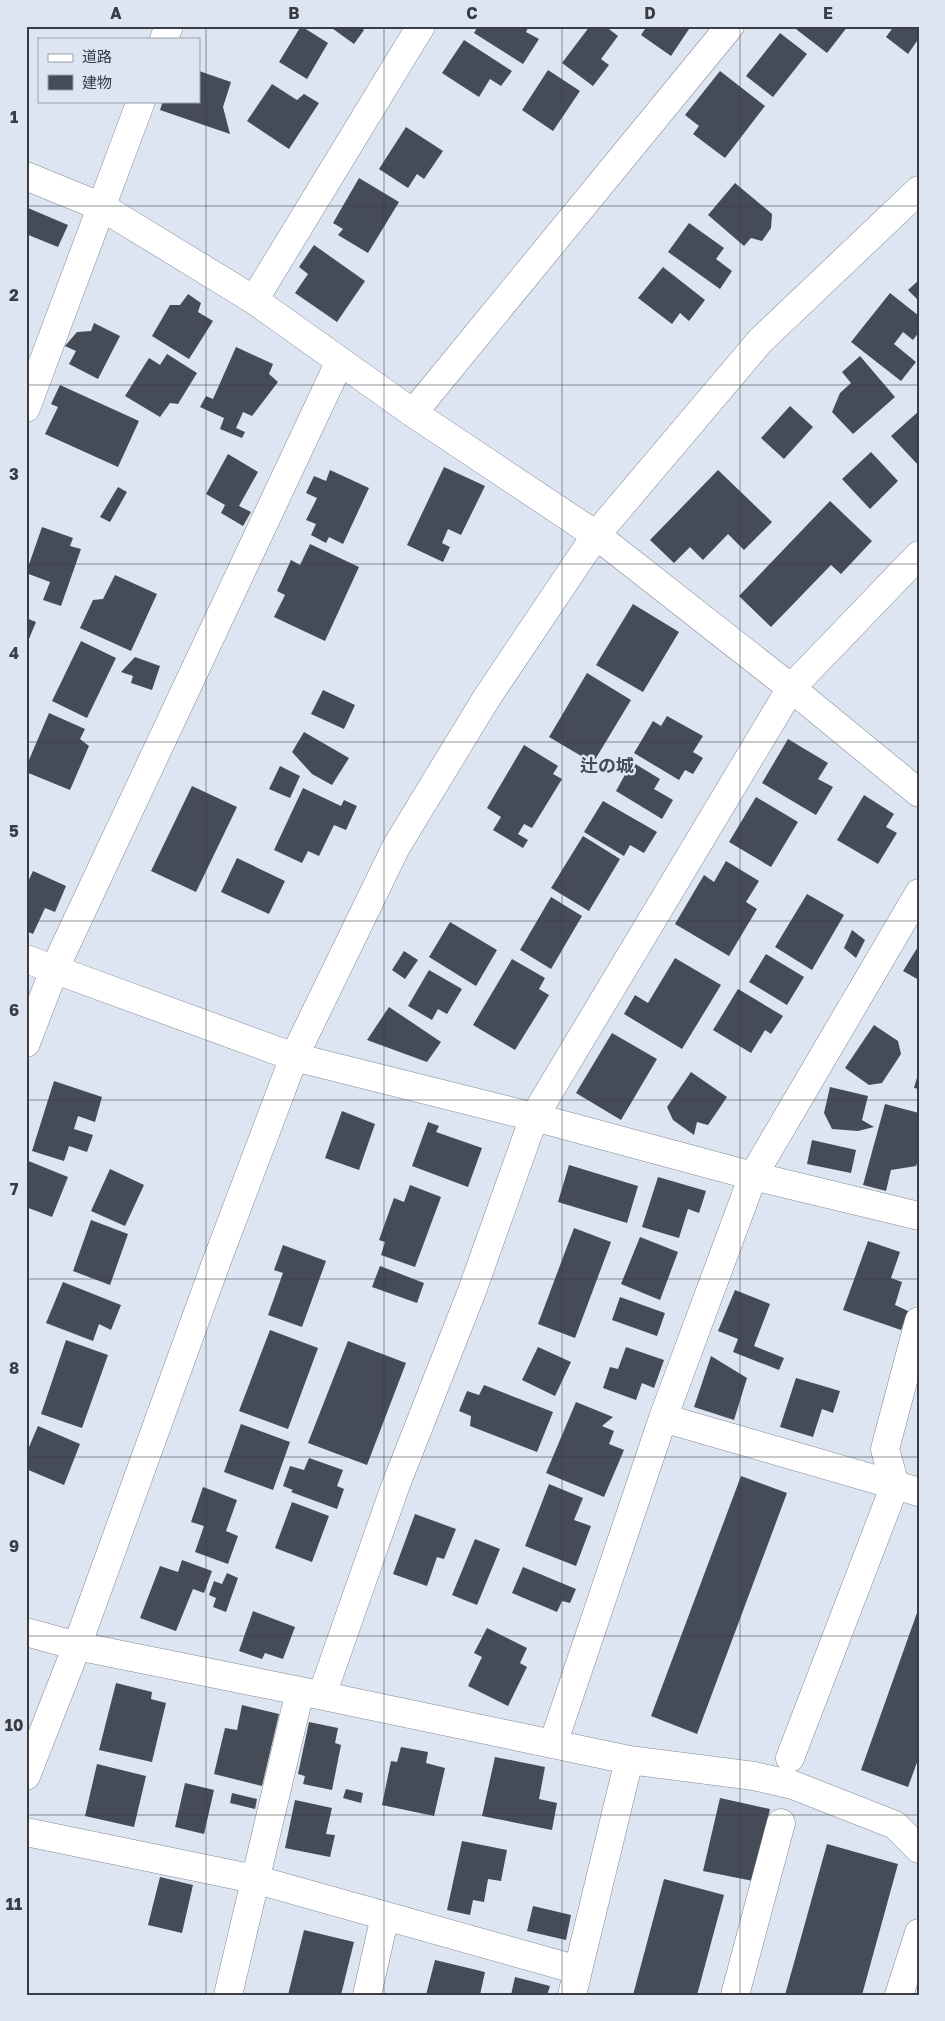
<svg xmlns="http://www.w3.org/2000/svg" width="945" height="2021" viewBox="0 0 945 2021" font-family="'Golos Text','Noto Sans JP',sans-serif">
<style>
.building{fill:#454b57}
.lines{fill:none;stroke-linecap:round;stroke-linejoin:round}
.minor-casing{stroke:#828996;stroke-width:29}
.minor{stroke:#fff;stroke-width:28}
.grid{fill:none;stroke:#393c42;stroke-width:1;stroke-opacity:0.55}
.labels{text-anchor:middle;stroke-width:5;stroke-linejoin:round;paint-order:stroke}
.quarter-label{font-size:18px;font-weight:bold;fill:#444b56;stroke:#dde5f3}
.neatline{fill:none;stroke:#393c42;stroke-width:2}
.grid-label{font-size:16px;text-anchor:middle;font-weight:bold;fill:#393c42}
</style>
<rect width="100%" height="100%" fill="#dde5f3"/>
<path class="building" d="M301 26 328 43 307 79 279 62Z
M329 26H359L364 30 354 44Z
M478 26H529L526 32 539 39 523 64 474 33Z
M590 26H605L618 36 601 59 609 65 593 86 562 63Z
M647 26H691L671 56 641 35Z
M792 26H848L827 53Z
M894 26H919V43L917 41 908 54 886 37Z
M780 33 807 54 773 97 746 76Z
M464 40 512 71 501 86 490 79 479 97 442 73Z
M548 70 580 91 553 131 522 110Z
M199 71 231 82 223 107 230 134 160 110 163 101H199Z
M720 71 765 106 725 158 693 134 699 126 685 115Z
M272 84 297 100 304 94 319 103 289 149 247 121Z
M406 127 443 151 424 179 417 174 408 188 379 169Z
M359 178 399 202 368 253 338 235 343 229 333 223Z
M735 183 772 214 771 228 762 241 751 238 744 246 708 215Z
M28 208 68 225 58 247 26 234V212Z
M689 223 724 248 716 259 732 271 720 289 668 252Z
M314 245 365 281 337 322 295 293 308 274 299 267Z
M663 267 705 300 689 321 680 313 672 324 638 298Z
M919 280V301L908 290Z
M890 293 919 316V332L913 340 903 332 894 344 916 362 901 381 851 342Z
M188 294 201 303 198 312 213 321 189 359 152 336 170 305H180Z
M94 323 120 336 98 379 69 364 76 351 65 346 77 332 91 331Z
M236 347 273 364 269 374 278 382 252 416 243 412 236 428 245 432 242 438 220 429 224 418 200 407 206 396 213 399Z
M167 354 197 373 178 404 170 403 160 417 125 396 149 358 160 365Z
M860 356 895 397 853 434 832 412 840 393 851 383 842 372Z
M60 385 139 421 118 467 45 434 58 407 51 404Z
M790 406 813 427 784 459 761 438Z
M919 411V466L891 436Z
M871 452 898 481 870 509 842 479Z
M228 454 258 472 239 506 251 512 243 526 221 513 225 505 206 494Z
M444 467 485 486 461 535 448 529 442 543 450 547 443 562 407 545Z
M330 470 369 488 343 544 329 537 326 543 311 535 316 524 306 520 317 498 306 493 314 476 326 481Z
M718 470 772 522 744 550 728 534 703 560 690 547 674 563 650 540Z
M118 487 127 492 110 522 100 517Z
M830 501 872 541 841 574 831 565 771 627 739 596Z
M42 527 73 538 70 546 81 549 61 606 43 600 50 582 26 573Z
M310 544 359 567 325 641 274 617 285 595 277 591 291 560 300 565Z
M115 575 157 594 131 651 80 628 93 600 103 599Z
M633 604 679 632 643 692 596 665Z
M26 618 36 622 26 646Z
M81 641 116 658 87 718 52 701Z
M135 657 160 666 152 690 131 683 133 676 121 672Z
M587 673 631 700 593 763 549 737Z
M323 690 355 705 344 729 311 714Z
M49 713 85 729 80 739 89 746 70 790 26 772V767Z
M667 716 703 736 693 752 703 758 693 774 685 770 679 780 634 753 653 721 661 726Z
M304 732 349 758 332 785 312 774 292 752Z
M788 739 828 763 818 779 833 787 816 815 762 783Z
M524 745 558 766 553 774 562 779 532 828 524 824 518 834 528 840 523 848 493 830 501 817 487 808Z
M632 762 660 779 654 789 673 800 662 819 616 791Z
M280 766 300 776 290 798 269 789Z
M192 786 237 807 196 892 151 871Z
M303 788 341 806 344 800 357 806 346 830 334 825 319 856 308 851 302 863 274 850Z
M864 795 894 814 886 827 897 833 878 864 837 840Z
M756 797 798 822 771 867 729 842Z
M603 801 657 832 644 853 630 845 624 856 584 832Z
M583 836 620 859 589 911 551 888Z
M237 858 285 881 269 914 221 892Z
M726 861 759 881 746 902 757 909 729 956 675 924 704 875 714 882Z
M33 871 66 886 55 912 45 908 33 934 26 931V886Z
M807 894 844 915 812 970 775 947Z
M551 897 582 916 551 969 520 950Z
M450 922 497 950 476 986 429 957Z
M852 930 865 940 856 958 844 948Z
M919 945V980L903 971Z
M404 951 418 960 405 979 392 970Z
M766 954 804 977 787 1005 749 982Z
M675 958 721 985 682 1049 624 1014 635 995 648 1003Z
M512 959 545 978 539 989 549 995 515 1050 473 1025Z
M429 970 462 989 447 1014 438 1009 432 1020 408 1006Z
M738 989 783 1016 771 1034 765 1030 751 1053 713 1030Z
M389 1007 441 1042 427 1062 367 1040Z
M874 1025 898 1041 901 1054 882 1083 869 1085 845 1068Z
M612 1033 657 1059 621 1120 576 1093Z
M691 1072 727 1097 708 1125 697 1122 694 1135 673 1120 667 1107Z
M918 1074H919V1089L914 1088Z
M54 1081 102 1097 95 1122 78 1116 74 1129 93 1135 87 1152 69 1146 64 1161 32 1151Z
M830 1087 868 1096 862 1120 874 1127 858 1131 832 1129 824 1113Z
M885 1104 919 1113V1158L916 1166 891 1170 886 1191 863 1185Z
M342 1111 375 1124 359 1170 325 1158Z
M428 1122 439 1126 436 1132 482 1148 468 1187 412 1166Z
M812 1140 856 1150 851 1173 807 1164Z
M26 1160 68 1177 52 1217 26 1207Z
M569 1165 638 1186 627 1223 558 1202Z
M110 1169 144 1185 125 1226 91 1211Z
M658 1177 706 1191 699 1213 688 1209 679 1238 642 1227Z
M410 1185 441 1197 415 1267 381 1255 385 1242 379 1240 394 1198 404 1202Z
M91 1220 128 1234 110 1285 73 1271Z
M574 1228 611 1242 575 1338 538 1324Z
M640 1237 678 1252 660 1300 621 1284Z
M868 1241 900 1252 891 1278 902 1282 895 1305 908 1311 901 1330 843 1310Z
M283 1245 326 1261 302 1327 268 1315 283 1273 274 1270Z
M380 1266 424 1283 417 1303 372 1287Z
M63 1282 121 1305 111 1330 99 1324 93 1341 46 1323Z
M735 1290 770 1304 754 1346 784 1358 779 1370 733 1352 738 1339 718 1331Z
M620 1297 665 1313 657 1336 612 1320Z
M270 1330 318 1348 288 1429 239 1411Z
M66 1340 108 1355 82 1428 41 1414Z
M348 1341 406 1363 367 1465 308 1443Z
M538 1347 571 1362 555 1396 522 1380Z
M626 1347 664 1360 654 1388 642 1383 636 1400 603 1388 610 1367 618 1369Z
M711 1356 747 1378 734 1420 694 1407Z
M796 1378 840 1391 833 1413 822 1409 813 1437 780 1427Z
M484 1385 553 1412 537 1452 470 1426 471 1416 459 1411 467 1391 479 1395Z
M576 1402 613 1417 602 1426 614 1431 609 1444 624 1450 604 1497 546 1473Z
M241 1424 290 1442 273 1490 224 1472Z
M38 1426 80 1444 64 1485 26 1469V1454Z
M309 1458 343 1470 337 1486 344 1489 337 1509 291 1492 293 1490 283 1486 290 1466 304 1470Z
M741 1476 787 1493 697 1734 651 1716Z
M549 1484 583 1498 574 1520 591 1526 576 1566 525 1546Z
M203 1487 237 1500 226 1531 238 1536 228 1564 195 1552 204 1526 191 1522Z
M292 1502 329 1516 312 1562 275 1548Z
M415 1514 456 1529 444 1559 437 1557 427 1586 393 1574Z
M475 1539 500 1549 477 1605 452 1595Z
M182 1560 212 1571 204 1593 193 1589 176 1631 140 1618 160 1566 178 1572Z
M523 1567 576 1589 570 1603 562 1601 557 1612 512 1593Z
M227 1573 238 1578 226 1612 213 1607 216 1598 209 1595 214 1581 222 1584Z
M918 1610 919 1757 908 1787 861 1770Z
M253 1611 295 1627 283 1659 265 1653 262 1659 239 1651Z
M487 1628 527 1648 520 1663 527 1667 508 1706 468 1686 482 1657 474 1653Z
M116 1683 152 1692 151 1699 166 1703 152 1762 99 1750Z
M242 1705 279 1714 262 1786 214 1774 225 1728 237 1730Z
M309 1722 338 1728 335 1743 341 1745 332 1790 303 1784 305 1776 298 1774Z
M401 1747 428 1752 426 1763 445 1768 434 1816 382 1805 391 1761 397 1762Z
M495 1757 545 1767 539 1799 557 1803 552 1830 482 1816Z
M97 1764 146 1776 134 1827 85 1816Z
M185 1783 214 1790 204 1834 175 1827Z
M346 1789 363 1793 361 1803 343 1798Z
M232 1793 257 1799 255 1809 230 1803Z
M720 1798 770 1809 753 1881 703 1871Z
M295 1800 332 1808 326 1834 335 1835 330 1857 285 1848Z
M462 1841 507 1850 501 1881 488 1879 484 1902 473 1900 470 1915 447 1910Z
M827 1844 898 1864 862 1995H785Z
M160 1877 193 1885 182 1933 148 1925Z
M664 1879 724 1895 697 1995H633Z
M533 1906 571 1915 566 1940 527 1931Z
M304 1930 354 1942 341 1995H288Z
M435 1960 485 1972 480 1995H426Z
M515 1977 550 1986 547 1995H511Z"/>
<g class="lines">
<g class="minor-casing">
<path id="minor" d="M164 39 169 26
M26 176 102 207 254 300 413 413 596 535 791 688 919 793
M254 300 421 26
M26 408 141 101
M413 413 730 26
M26 959 294 1057 534 1117 753 1176 919 1216
M26 1043 54 970 340 361
M663 1418 919 1492
M26 1632 77 1646 300 1691 629 1760 754 1776 793 1785 895 1825 919 1849
M322 1695 395 1487 472 1291 534 1117 791 688 919 555
M553 1744 663 1418 753 1176 919 893
M790 1758 895 1485 885 1449 919 1321
M26 1776 77 1646 216 1263 294 1057 396 847 486 699 596 535 760 341 919 190
M26 1832 254 1879 578 1970
M228 1995 300 1691
M367 1995 385 1916
M572 1995 629 1760
M735 1995 781 1823
M899 1995 919 1933"/>
</g>
<use href="#minor" class="minor"/>
</g>
<path class="grid" d="M206 26V1995M384 26V1995M562 26V1995M740 26V1995M26 206H919M26 385H919M26 564H919M26 742H919M26 921H919M26 1100H919M26 1279H919M26 1457H919M26 1636H919M26 1815H919"/>
<g class="labels">
<g class="quarter-label">
<text x="607" y="772">辻の城</text>
</g>
</g>
<rect width="945" height="2021" fill="none" stroke="#dde5f3" stroke-width="55"/>
<rect x="38" y="38" width="162" height="65" fill="#dde5f3" stroke="#9ba1ac"/>
<rect x="48" y="54" width="25" height="8" fill="#ffffff" stroke="#9ba1ac"/>
<text x="82" y="62" font-size="15" fill="#393c42">道路</text>
<rect x="48" y="75" width="25" height="15" fill="#454b57" stroke="#9ba1ac"/>
<text x="82" y="88" font-size="15" fill="#393c42">建物</text>
<rect x="28" y="28" width="890" height="1966" class="neatline"/>
<g class="grid-label">
<text x="116" y="19">A</text>
<text x="294" y="19">B</text>
<text x="472" y="19">C</text>
<text x="650" y="19">D</text>
<text x="828" y="19">E</text>
<text x="14" y="123">1</text>
<text x="14" y="301">2</text>
<text x="14" y="480">3</text>
<text x="14" y="659">4</text>
<text x="14" y="837">5</text>
<text x="14" y="1016">6</text>
<text x="14" y="1195">7</text>
<text x="14" y="1374">8</text>
<text x="14" y="1552">9</text>
<text x="14" y="1731">10</text>
<text x="14" y="1910">11</text>
</g>
</svg>
